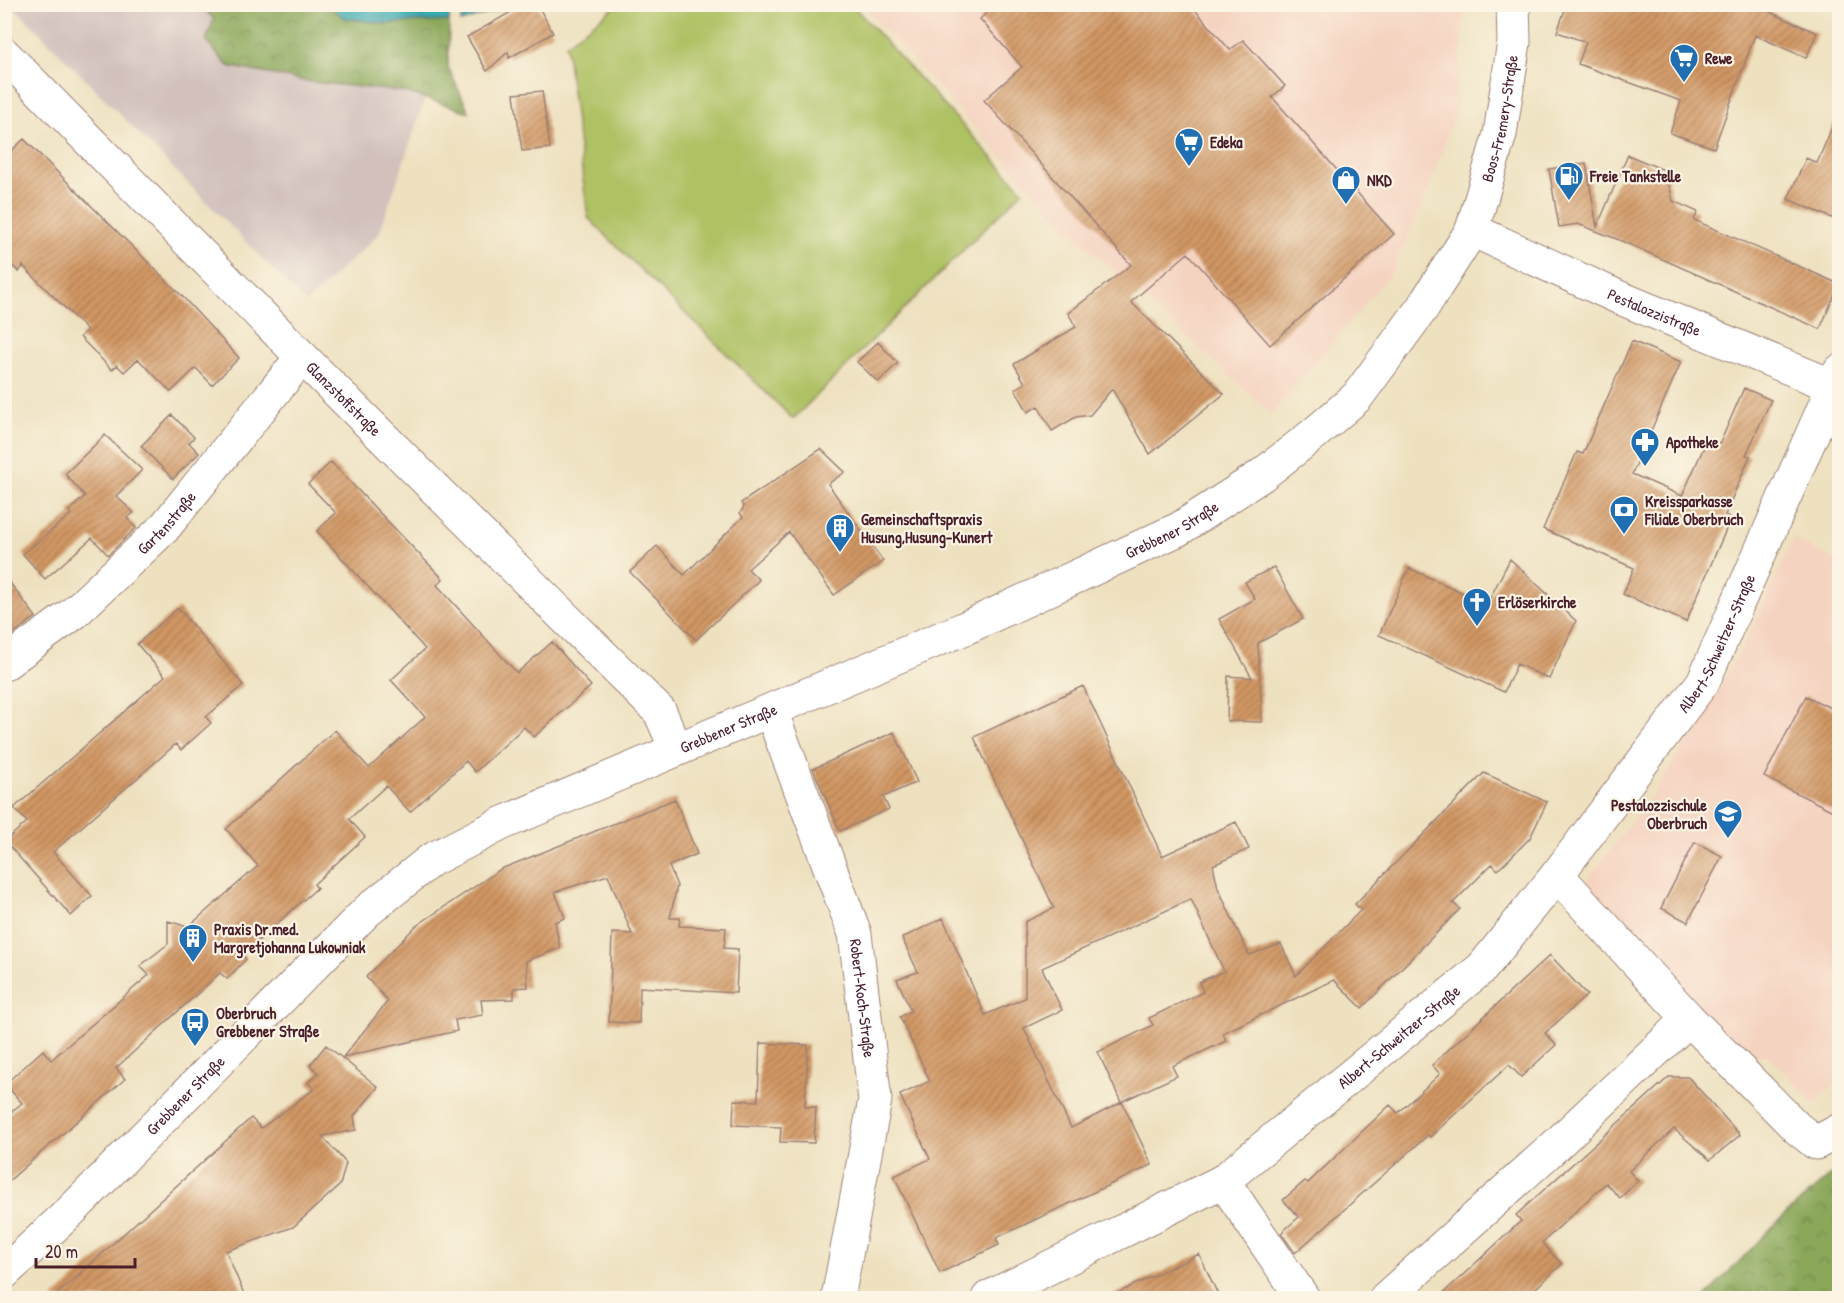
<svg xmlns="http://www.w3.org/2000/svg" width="1844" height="1303" viewBox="0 0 1844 1303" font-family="'Patrick Hand',sans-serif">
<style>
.built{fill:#f5d3c1}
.industrial{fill:#d1c0bc}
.forest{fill:url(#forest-crowns);stroke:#6a6342;stroke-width:1.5}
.garden{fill:#aec164;stroke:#7c7048;stroke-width:1.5}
.water{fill:url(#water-ripples);stroke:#426670;stroke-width:1.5}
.building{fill:url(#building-hatch)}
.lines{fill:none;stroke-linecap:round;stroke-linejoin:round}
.minor-casing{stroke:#9c8076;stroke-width:35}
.tertiary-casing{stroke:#9c8076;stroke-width:35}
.minor{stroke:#fff;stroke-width:33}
.tertiary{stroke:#fff;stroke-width:33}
.labels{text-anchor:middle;stroke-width:4.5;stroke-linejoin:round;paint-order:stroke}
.poi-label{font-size:16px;font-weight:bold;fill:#4a1f2b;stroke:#fcf5e5;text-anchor:start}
.street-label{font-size:16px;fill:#4a1f2b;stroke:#fcf5e5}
</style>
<defs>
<pattern id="forest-crowns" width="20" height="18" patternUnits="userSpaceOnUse" patternTransform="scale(1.5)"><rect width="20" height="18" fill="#8aa75a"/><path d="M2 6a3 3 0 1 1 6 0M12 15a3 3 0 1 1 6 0" fill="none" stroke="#73874b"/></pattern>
<pattern id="water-ripples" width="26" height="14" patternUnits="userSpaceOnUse" patternTransform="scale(1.5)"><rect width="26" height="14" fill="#3aacb4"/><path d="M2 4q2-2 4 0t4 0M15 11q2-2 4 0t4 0" fill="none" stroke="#338b93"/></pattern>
<pattern id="building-hatch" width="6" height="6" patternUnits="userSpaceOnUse" patternTransform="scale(1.5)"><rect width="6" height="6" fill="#d19763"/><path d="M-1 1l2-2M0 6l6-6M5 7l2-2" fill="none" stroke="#ac7b52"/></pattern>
</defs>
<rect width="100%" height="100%" fill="#fcf5e5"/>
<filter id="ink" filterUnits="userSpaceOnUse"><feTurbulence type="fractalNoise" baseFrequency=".0167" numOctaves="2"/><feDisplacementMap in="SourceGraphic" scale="12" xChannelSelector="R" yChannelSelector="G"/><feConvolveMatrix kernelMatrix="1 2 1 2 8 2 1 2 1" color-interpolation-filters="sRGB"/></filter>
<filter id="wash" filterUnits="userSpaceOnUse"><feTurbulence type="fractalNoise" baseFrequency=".008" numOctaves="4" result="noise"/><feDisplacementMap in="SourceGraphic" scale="24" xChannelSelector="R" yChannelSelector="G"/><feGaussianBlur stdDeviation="1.35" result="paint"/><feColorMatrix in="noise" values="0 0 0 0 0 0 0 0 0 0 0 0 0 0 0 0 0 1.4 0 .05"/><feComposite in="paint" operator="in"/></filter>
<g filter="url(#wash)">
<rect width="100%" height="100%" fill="#eee1c0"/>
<path class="built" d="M862 5H1464L1457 109 1430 185 1392 272 1272 414 1073 234Z
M1793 539 1839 562V1080L1814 1104 1769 1055 1735 1057 1582 886 1653 795 1714 697 1756 621Z"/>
<path class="industrial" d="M12 5H423L430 84 379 234 306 303Z"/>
<path class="forest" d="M272 4 277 8 315 5 333 9 345 18 384 23 449 21 448 67 469 112 405 92 305 81 228 66 206 41 214 19 200 5Z
M1839 1168V1298H1704L1779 1220Z"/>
<path class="garden" d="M619 4 852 5 1023 191 793 419 588 218 566 44Z"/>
<path class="water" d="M315 5H451L449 21 384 23 345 18 333 9Z
M462 5V4L516 5 461 22Z"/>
<g id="blocks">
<path class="building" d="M525 4H537L553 33 509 58 508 52 487 71 467 37Z
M996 4H1190L1230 50 1243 40 1285 86 1272 97 1394 234 1270 345 1188 253 1131 302 1224 394 1150 454 1112 389 1090 415 1076 417 1052 431 1038 406 1028 412 1015 389 1025 383 1014 364 1076 327 1068 313 1131 265 984 100 1022 67 980 19Z
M1567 4H1752L1817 33 1806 58 1755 35 1714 148 1670 133 1681 101 1578 64 1586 42 1557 32Z
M542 91 550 148 522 151 514 94Z
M1839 111V221L1788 199 1806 158 1817 163Z
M24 139 181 295 239 358 212 385 196 368 171 392 138 359 124 372 117 365 112 370 80 337 87 330 23 266 19 272 4 258V158Z
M1628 155 1671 173 1668 181 1673 201 1698 212 1694 220 1839 284 1820 329 1617 239 1578 224 1559 227 1549 169 1586 163 1597 227Z
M1632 341 1681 362 1632 474 1682 496 1708 438 1720 443 1744 388 1771 400 1746 455 1750 456 1725 515 1731 518 1686 622 1623 594 1634 568 1543 529 1577 452 1583 454Z
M878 342 898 363 878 382 857 362Z
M172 415 194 437 189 443 199 453 173 479 141 446Z
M105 435 142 470 116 496 134 513 127 518 136 528 108 555 92 538 45 579 23 554 71 514 69 511 85 496 65 474Z
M821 449 845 472 828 484 883 561 834 595 789 532 748 569 759 580 696 640 630 572 657 546 684 575 743 517 740 513 744 507 741 503Z
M331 462 443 579 437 585 517 673 552 642 591 686 534 737 524 727 475 772 466 761 410 812 386 786 349 819 365 837 314 884 317 888 242 955 246 959 227 979 220 973 116 1068 125 1079 4 1185V1118L22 1103 5 1084 43 1050 51 1060 149 975 140 966 168 944V921L188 927 258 866 226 829 335 730 369 768 425 717 391 680 425 649 317 531 336 513 308 484Z
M1510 559 1576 621 1549 679 1517 664 1504 692 1379 635 1409 568 1487 604Z
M1274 567 1303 619 1258 643 1262 722 1227 721 1228 676 1252 678 1219 619 1255 599 1245 582Z
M4 575 36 617 4 640Z
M178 608 243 685 206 717 211 723 181 750 176 744 53 852 92 896 71 916 5 841 27 822 14 808 165 676 137 644Z
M1083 686 1162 856 1236 822 1249 849 1213 865 1218 888 1249 955 1281 944 1296 976 1361 910 1355 904 1484 773 1547 802 1530 838 1498 870 1492 864 1453 903 1460 909 1362 1008 1334 980 1223 1033 1226 1041 1172 1066 1177 1076 1121 1102 1098 1052 1153 1025 1149 1018 1203 992 1199 982 1224 971 1191 899 1042 968 1062 1010 1024 1028 1071 1128 1122 1102 1152 1165 996 1238 999 1245 940 1273 894 1176 930 1159 900 1095 930 1081 900 1017 911 1011 897 979 918 972 902 938 943 918 985 1015 1025 998V922L1054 908 974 737Z
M1806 696 1839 712V814L1764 777Z
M894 732 917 782 883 797 889 809 840 831 813 769Z
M675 799 697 854 669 866 677 886 670 918H680L679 926 726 928 724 948 738 949 736 993 640 987 639 1023 609 1022 612 933 632 934 608 875 555 892 565 918 555 922 560 948 526 961 528 987 514 988V999L481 1000 483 1015 455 1020 457 1031 343 1057 388 1001 366 977 416 926 501 869Z
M1695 842 1722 856 1688 922 1661 908Z
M1550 955 1587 995 1545 1033 1556 1045 1521 1077 1509 1065 1430 1137 1428 1135 1399 1161 1295 1253 1281 1233 1299 1217 1283 1200 1305 1181 1308 1183 1390 1105 1398 1113 1440 1074 1432 1065Z
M760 1043 808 1045 805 1107H816L814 1143 780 1142 781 1127 733 1125 734 1100 758 1101Z
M326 1045 378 1087 354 1116 356 1130 322 1136 346 1163 340 1185 293 1227 226 1251 246 1299H52L251 1118 261 1128 314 1089 308 1082 318 1073 310 1065Z
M1669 1077H1688L1740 1135 1710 1160 1674 1129 1629 1171 1638 1181 1620 1198 1606 1183 1542 1243 1562 1264 1524 1299H1437L1521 1221 1516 1215Z
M1199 1254 1220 1299H1105Z"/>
</g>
</g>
<g filter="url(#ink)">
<use href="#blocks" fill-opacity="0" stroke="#9c8076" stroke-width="1.5"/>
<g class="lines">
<g class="minor-casing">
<g id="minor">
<path id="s1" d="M4 54 302 357 660 712 676 749"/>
<path id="s2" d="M1472 230 1618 297 1840 389"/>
<path id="s3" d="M4 664 74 613 164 528 302 357"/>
<path id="s4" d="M771 711 855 934 875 1100 838 1298"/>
<path d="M1557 875 1689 1019 1797 1128 1816 1143 1840 1130"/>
<path d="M1223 1181 1303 1298"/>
<path id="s5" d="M988 1298 1223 1181 1482 968 1557 875 1703 682 1840 371"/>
<path d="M1386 1298 1554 1147 1689 1019"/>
</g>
</g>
<g class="tertiary-casing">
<g id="tertiary">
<path id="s6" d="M4 1273 72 1210 367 911 431 860 503 823 963 629 1179 529 1262 475 1314 434 1357 397 1423 307 1472 230 1500 134 1514 42 1513 4"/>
</g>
</g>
<use href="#minor" class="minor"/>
<use href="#tertiary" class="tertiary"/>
</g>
</g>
<defs>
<g id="supermarket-pin" transform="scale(1.5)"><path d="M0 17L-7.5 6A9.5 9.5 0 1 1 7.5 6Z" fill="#1f6fb2" stroke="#fcf5e5"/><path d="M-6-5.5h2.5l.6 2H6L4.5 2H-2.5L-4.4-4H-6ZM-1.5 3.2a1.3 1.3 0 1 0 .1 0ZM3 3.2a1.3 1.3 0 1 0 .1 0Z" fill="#fff"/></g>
<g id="fuel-pin" transform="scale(1.5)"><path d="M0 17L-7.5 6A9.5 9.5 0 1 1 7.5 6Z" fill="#1f6fb2" stroke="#fcf5e5"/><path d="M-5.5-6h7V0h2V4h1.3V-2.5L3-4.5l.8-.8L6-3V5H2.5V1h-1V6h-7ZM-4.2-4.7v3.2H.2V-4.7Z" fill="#fff"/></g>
<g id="shop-pin" transform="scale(1.5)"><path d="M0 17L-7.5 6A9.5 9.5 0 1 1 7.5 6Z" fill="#1f6fb2" stroke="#fcf5e5"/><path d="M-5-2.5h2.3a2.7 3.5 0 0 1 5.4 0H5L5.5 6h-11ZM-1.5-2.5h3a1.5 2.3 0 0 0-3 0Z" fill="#fff"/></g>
<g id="pharmacy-pin" transform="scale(1.5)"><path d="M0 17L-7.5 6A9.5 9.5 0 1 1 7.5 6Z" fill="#1f6fb2" stroke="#fcf5e5"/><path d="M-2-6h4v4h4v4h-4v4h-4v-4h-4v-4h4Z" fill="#fff"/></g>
<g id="bank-pin" transform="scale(1.5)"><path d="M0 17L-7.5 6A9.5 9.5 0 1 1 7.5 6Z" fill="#1f6fb2" stroke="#fcf5e5"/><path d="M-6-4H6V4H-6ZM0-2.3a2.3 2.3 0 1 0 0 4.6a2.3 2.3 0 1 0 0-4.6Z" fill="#fff"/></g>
<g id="building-pin" transform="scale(1.5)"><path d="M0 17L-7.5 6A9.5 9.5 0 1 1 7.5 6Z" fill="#1f6fb2" stroke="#fcf5e5"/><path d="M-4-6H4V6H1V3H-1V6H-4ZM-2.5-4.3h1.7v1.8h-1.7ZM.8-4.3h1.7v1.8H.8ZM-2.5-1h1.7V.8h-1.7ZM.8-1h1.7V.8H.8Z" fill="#fff"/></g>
<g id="church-pin" transform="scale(1.5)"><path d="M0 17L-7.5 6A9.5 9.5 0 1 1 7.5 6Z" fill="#1f6fb2" stroke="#fcf5e5"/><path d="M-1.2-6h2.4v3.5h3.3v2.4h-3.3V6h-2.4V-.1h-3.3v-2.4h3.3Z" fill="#fff"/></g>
<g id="school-pin" transform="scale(1.5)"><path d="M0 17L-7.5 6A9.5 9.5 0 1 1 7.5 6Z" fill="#1f6fb2" stroke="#fcf5e5"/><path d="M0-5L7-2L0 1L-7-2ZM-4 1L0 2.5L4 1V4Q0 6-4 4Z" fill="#fff"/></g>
<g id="bus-pin" transform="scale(1.5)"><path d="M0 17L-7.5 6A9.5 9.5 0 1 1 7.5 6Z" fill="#1f6fb2" stroke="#fcf5e5"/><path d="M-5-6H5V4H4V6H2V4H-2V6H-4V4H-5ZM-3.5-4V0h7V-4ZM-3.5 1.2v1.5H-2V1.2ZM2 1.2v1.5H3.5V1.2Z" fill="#fff"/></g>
</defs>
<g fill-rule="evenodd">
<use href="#supermarket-pin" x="1684" y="58"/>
<use href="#supermarket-pin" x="1189" y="142"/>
<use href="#fuel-pin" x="1569" y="176"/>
<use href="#shop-pin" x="1346" y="180"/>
<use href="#pharmacy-pin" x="1645" y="442"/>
<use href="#bank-pin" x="1624" y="510"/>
<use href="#building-pin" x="840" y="528"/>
<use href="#church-pin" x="1477" y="602"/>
<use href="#school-pin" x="1728" y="814"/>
<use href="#building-pin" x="193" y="938"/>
<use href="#bus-pin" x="195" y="1022"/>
</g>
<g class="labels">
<g class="poi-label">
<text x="1705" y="64">Rewe</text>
<text x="1210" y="148">Edeka</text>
<text x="1590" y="182">Freie Tankstelle</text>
<text x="1367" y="186">NKD</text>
<text x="1666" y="448">Apotheke</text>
<text x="1645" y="507">Kreissparkasse<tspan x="1645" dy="18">Filiale Oberbruch</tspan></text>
<text x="861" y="525">Gemeinschaftspraxis<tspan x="861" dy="18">Husung,Husung-Kunert</tspan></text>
<text x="1498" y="608">Erlöserkirche</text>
<text x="1707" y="811" text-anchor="end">Pestalozzischule<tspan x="1707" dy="18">Oberbruch</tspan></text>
<text x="214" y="935">Praxis Dr.med.<tspan x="214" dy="18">Margretjohanna Lukowniak</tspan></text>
<text x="216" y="1019">Oberbruch<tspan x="216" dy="18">Grebbener Straße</tspan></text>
</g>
<g class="street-label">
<text dy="6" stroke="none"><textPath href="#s6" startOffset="1953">Boos-Fremery-Straße</textPath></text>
<text dy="6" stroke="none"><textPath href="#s2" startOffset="200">Pestalozzistraße</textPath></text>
<text dy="6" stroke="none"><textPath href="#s1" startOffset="484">Glanzstoffstraße</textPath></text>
<text dy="6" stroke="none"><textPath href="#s3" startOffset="216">Gartenstraße</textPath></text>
<text dy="6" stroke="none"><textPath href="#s6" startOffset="1406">Grebbener Straße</textPath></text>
<text dy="6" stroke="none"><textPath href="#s5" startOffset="1000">Albert-Schweitzer-Straße</textPath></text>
<text dy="6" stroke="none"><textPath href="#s6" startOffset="920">Grebbener Straße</textPath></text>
<text dy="6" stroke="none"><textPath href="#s4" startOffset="303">Robert-Koch-Straße</textPath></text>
<text dy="6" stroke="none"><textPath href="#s5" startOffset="490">Albert-Schweitzer-Straße</textPath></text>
<text dy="6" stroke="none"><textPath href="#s6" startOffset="254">Grebbener Straße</textPath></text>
</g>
</g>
<rect width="1844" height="1303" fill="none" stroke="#fcf5e5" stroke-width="24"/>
<path d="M36 1258v9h99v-9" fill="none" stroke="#4a1f2b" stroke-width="3"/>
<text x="45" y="1258" font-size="18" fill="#4a1f2b" stroke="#fcf5e5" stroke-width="4.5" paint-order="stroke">20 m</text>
</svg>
